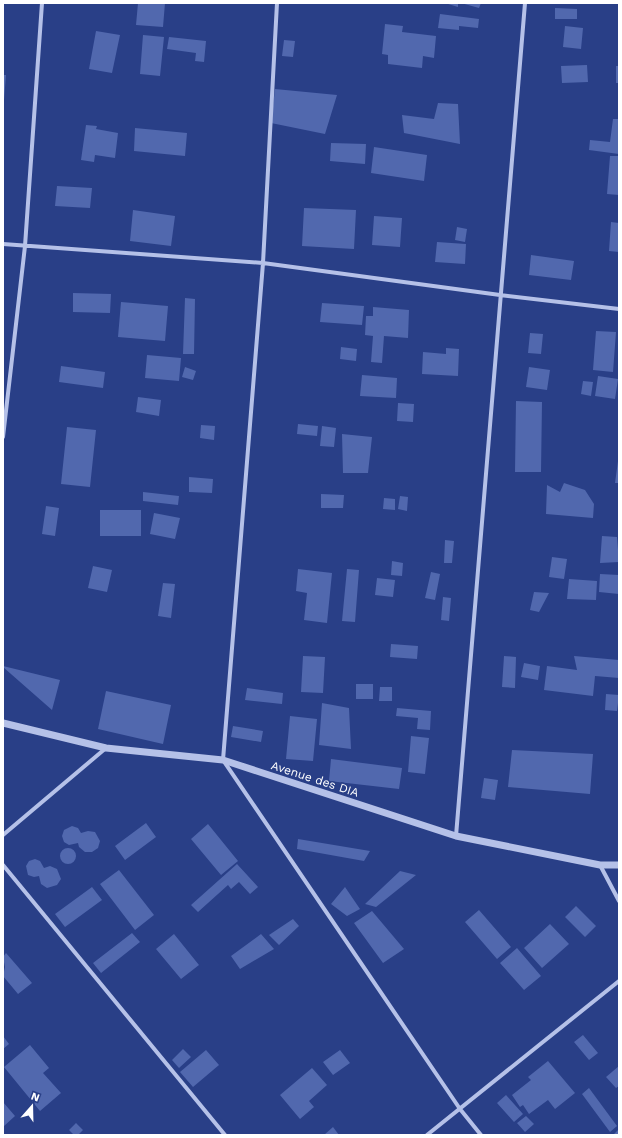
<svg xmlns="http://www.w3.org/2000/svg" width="622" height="1138" viewBox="0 0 622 1138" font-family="'Work Sans',sans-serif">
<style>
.building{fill:#5168ae}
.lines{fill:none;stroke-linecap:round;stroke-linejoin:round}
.minor{stroke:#b5c1e8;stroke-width:4}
.tertiary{stroke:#b5c1e8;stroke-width:7}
.labels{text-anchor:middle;stroke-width:3;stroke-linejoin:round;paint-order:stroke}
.street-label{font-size:12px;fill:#fff;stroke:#293f87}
</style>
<rect width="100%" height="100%" fill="#293f87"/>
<path class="building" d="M138 3H165L163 27 136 25Z
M445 3H458V7Z
M461 3H481L479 8Z
M555 8 577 9V19H555Z
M440 14 479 19 478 28 459 26V30L438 28Z
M385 24 403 26 402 32 436 36 434 58 423 56 422 68 388 64V55L382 54Z
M565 26 583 28 581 49 563 47Z
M96 31 120 35 112 73 89 69Z
M143 35 164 37 160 76 140 74Z
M169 37 206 41 204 62 195 61 196 53 167 49Z
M284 40 295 41 293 57 282 56Z
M587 65 588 82 562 83 561 66Z
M616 66H619V83H616Z
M3 75H6L4 100H3Z
M275 89 337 95 325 134 271 123Z
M438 103 458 104 460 144 404 133 402 115 434 119Z
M613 119H619V154L589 150 590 140 610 142Z
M86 125 97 126 96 129 118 133 115 158 95 155 94 162 81 160Z
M135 128 187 133 185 156 134 151Z
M331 143 366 144 365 164 330 161Z
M374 147 427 155 424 181 371 173Z
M610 156H619V195L607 194Z
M57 186 92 188 90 208 55 206Z
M304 208 356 210 354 249 302 246Z
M133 210 175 216 171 246 130 241Z
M374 216 402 218 400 247 372 245Z
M611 222 619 223V252L609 251Z
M457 227 467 229 465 242 455 240Z
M437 242 466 244 465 264 435 262Z
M531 255 574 261 571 280 529 275Z
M73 293 111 294 110 313 73 312Z
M185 298 195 299 194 354H183Z
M121 302 168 306 165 341 118 337Z
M322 303 364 306 362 325 320 322Z
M373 307 409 310 408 338 384 336 382 363 371 362 373 336 365 335 366 316H373Z
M596 331 616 332 613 372 593 370Z
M530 333 543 334 541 354 528 353Z
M341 347 357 349 356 361 340 359Z
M446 348 459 349 458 376 422 374 423 352 446 354Z
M147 355 181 358 179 381 145 378Z
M61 366 105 372 103 388 59 382Z
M185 367 196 371 193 380 182 377Z
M529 367 550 370 547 390 526 387Z
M362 375 397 378 396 398 360 396Z
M598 376 618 379 615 399 595 396Z
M583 381 593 382 591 396 581 394Z
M138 397 161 400 159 416 136 412Z
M516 401 542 402 541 472H515Z
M398 403 414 404 413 422 397 421Z
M298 424 318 426 317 436 297 434Z
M201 425 215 426 214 440 200 438Z
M322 426 336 428 334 447 320 446Z
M67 427 96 430 90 487 61 484Z
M342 434 372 437 368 473H343Z
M618 461H619V483H615Z
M189 477 213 479 212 493 189 492Z
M564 483 585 490 594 504 593 518 546 514 547 485 560 492Z
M143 492 179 496 178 505 143 501Z
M321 494 344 495 343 508H321Z
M400 496 408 497 407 511 398 509Z
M384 498 395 499V510L383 509Z
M46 506 59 508 55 536 42 534Z
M100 510H141V536H100Z
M154 513 180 518 175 539 150 534Z
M602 536 617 537 619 562 600 563Z
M445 540 454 541 452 563H444Z
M552 557 567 559 564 579 549 577Z
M392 561 403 563 402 576 391 575Z
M93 566 112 570 107 592 88 588Z
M298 569 332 573 327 623 304 620 307 593 296 591Z
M347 569 359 570 355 622 342 621Z
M431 572 440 574 435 600 425 598Z
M600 574 619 575V594L599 592Z
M377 578 395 580 393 597 375 595Z
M569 579 597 581 596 600 567 599Z
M163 583 175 584 171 618 158 616Z
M534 592 549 593 539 612 530 610Z
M443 597 451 598 449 621 441 620Z
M391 644 418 646 417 659 390 657Z
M303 656 325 657 323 693 301 692Z
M504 656 516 657 515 688 502 687Z
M574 656 619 660V678L595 676 593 696 544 690 547 666 577 670Z
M524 663 540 666 538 680 521 677Z
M3 666 60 680 52 710 3 667Z
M356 684H373V699H356Z
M380 687H392V701H379Z
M247 688 283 693 282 704 245 700Z
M106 691 171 705 163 744 98 729Z
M606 694 619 695 617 711 605 710Z
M322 703 349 708 351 749 319 745Z
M397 708 431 711 430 730 417 729 418 718 396 716Z
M290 716 317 719 313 761 286 759Z
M233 726 263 731 261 742 231 737Z
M411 736 429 738 425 774 408 772Z
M512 750 593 754 590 794 508 787Z
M331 759 402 768 399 789 329 781Z
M484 778 498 780 495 800 481 798Z
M146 823 156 837 125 860 115 846Z
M208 824 238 861 221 875 191 839Z
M72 826 78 828 81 833 88 831 95 832 100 841 98 848 92 852H85L79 847 78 843 69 845 64 842 62 836 64 830Z
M298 839 370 851 364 861 297 849Z
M60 856a8 8 0 1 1 16 0a8 8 0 1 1-16 0Z
M35 859 40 861 44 868 50 866 57 869 61 879 57 885 47 888 41 884 39 876 34 877 28 875 26 866 29 861Z
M237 864 258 887 250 894 239 882 231 889 228 885 198 912 191 905Z
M119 870 154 915 135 930 100 884Z
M400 871 416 875 376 907 365 904Z
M92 887 102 900 65 927 55 914Z
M345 887 360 909 347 916 331 904Z
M576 906 596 926 585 937 565 917Z
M479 910 511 947 497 959 465 922Z
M372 911 404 949 383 963 354 923Z
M293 919 299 926 279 945 269 935Z
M550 924 569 944 542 968 524 948Z
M132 933 140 942 101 973 93 963Z
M174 934 199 965 181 979 156 949Z
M261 934 274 949 240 969 231 956Z
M517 948 541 976 524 990 500 963Z
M6 953 32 983 18 994 3 976 5 967 3 957Z
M583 1035 598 1053 589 1060 574 1042Z
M3 1036 9 1044 3 1049Z
M30 1045 49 1068 43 1073 61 1093 40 1111 4 1067Z
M183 1049 191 1057 179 1068 172 1060Z
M206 1050 219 1065 193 1087 180 1072Z
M340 1050 350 1063 333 1075 323 1062Z
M548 1061 575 1093 555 1109 548 1100 529 1114 523 1105 520 1107 512 1095 531 1080 528 1077Z
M619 1066V1086L616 1088 606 1077Z
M312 1068 327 1085 309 1101 314 1107 300 1119 280 1095Z
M589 1088 617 1126 610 1132 582 1094Z
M506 1095 523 1114 514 1122 497 1103Z
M3 1102 15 1116 3 1127Z
M526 1116 534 1124 525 1132 517 1123Z
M76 1123 83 1130 78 1135H74L69 1130Z
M333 1127 339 1135H324Z
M618 1130 619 1135H613Z"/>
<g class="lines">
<path class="minor" d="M277 3 263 263 223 760 460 1109 481 1135
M3 244 263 263 500 295 619 309
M3 437 25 246 42 3
M3 835 106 748
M456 836 525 3
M3 865 225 1135
M600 865 619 901
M427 1135 619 981"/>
<path class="tertiary" d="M3 723 106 748 223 760 456 836 600 865H619"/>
</g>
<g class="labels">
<g class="street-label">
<text transform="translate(315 779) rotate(18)" y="4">Avenue des DIA</text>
</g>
</g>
<rect width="622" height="1138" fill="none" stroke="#ffffff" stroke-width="8"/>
<g transform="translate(32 1106) rotate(20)" stroke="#293f87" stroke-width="3" paint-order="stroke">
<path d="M0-3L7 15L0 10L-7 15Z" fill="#ffffff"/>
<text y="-6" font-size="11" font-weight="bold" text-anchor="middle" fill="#ffffff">N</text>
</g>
</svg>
